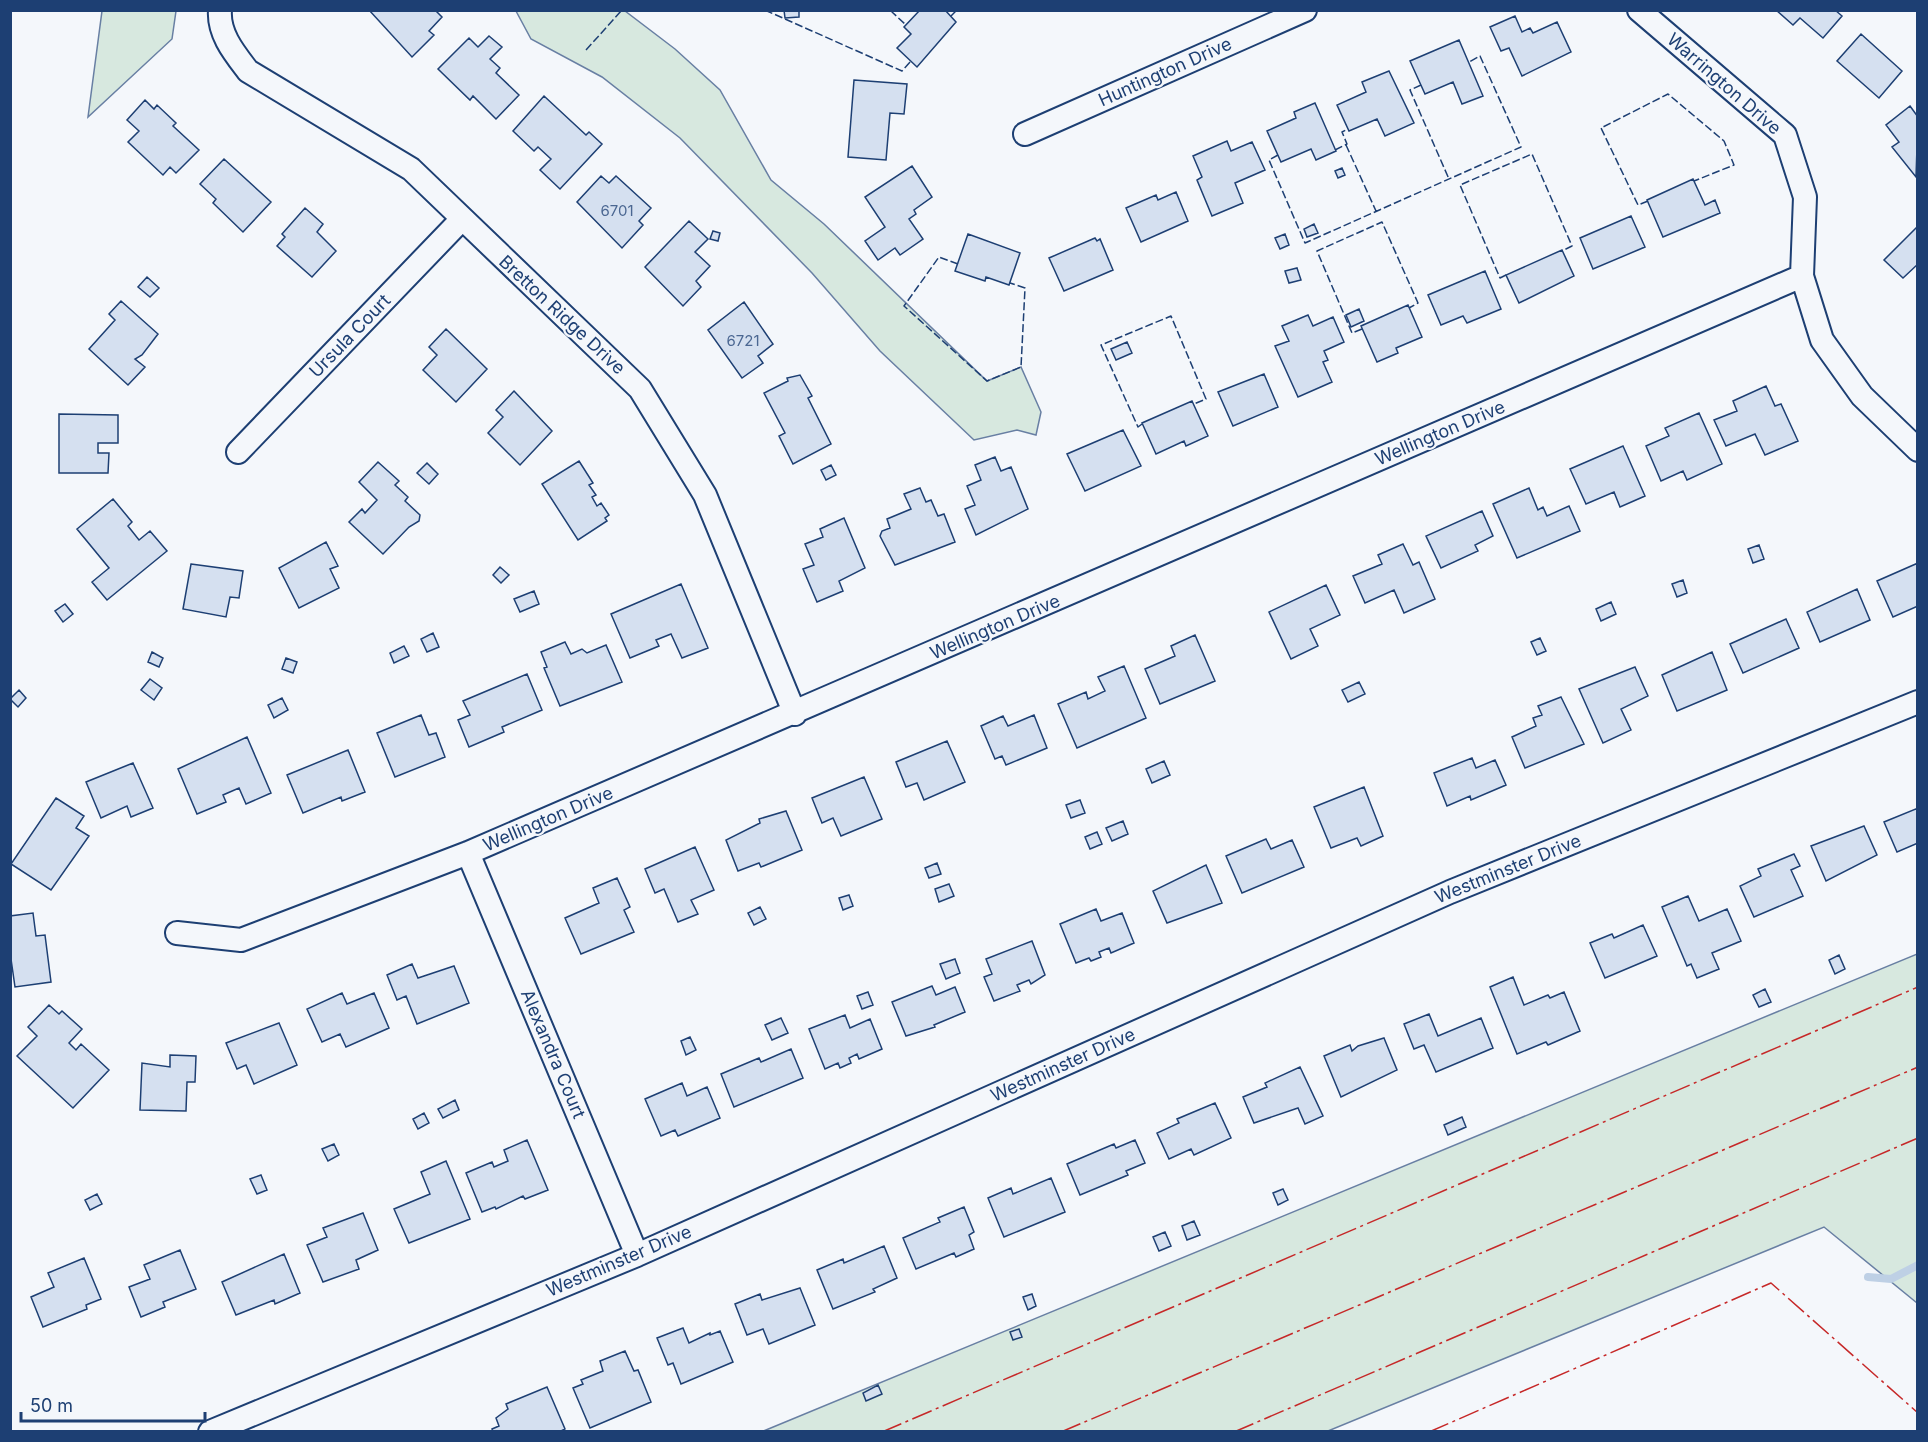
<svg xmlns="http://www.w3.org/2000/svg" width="1928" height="1442" viewBox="0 0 1928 1442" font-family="Inter,sans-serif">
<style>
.green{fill:#d7e8df;stroke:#687fa3;stroke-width:1.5}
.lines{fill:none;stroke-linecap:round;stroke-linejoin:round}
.stream{stroke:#bed0e5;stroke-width:8}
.building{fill:#d5e0f0;stroke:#1d3f73;stroke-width:1.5}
.street-casing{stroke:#1d3f73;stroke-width:26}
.street{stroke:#f4f7fb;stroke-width:22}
.fence{stroke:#1d3f73;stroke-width:1.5;stroke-dasharray:8 3;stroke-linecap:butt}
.power{stroke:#c62828;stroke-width:1.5;stroke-dasharray:21 4.5 3 4.5;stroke-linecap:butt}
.labels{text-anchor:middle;stroke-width:4.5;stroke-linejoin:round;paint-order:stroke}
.number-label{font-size:15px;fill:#4b6792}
.street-label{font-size:18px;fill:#1d3f73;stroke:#f4f7fb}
</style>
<rect width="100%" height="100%" fill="#f4f7fb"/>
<path class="green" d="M102 11H176L172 39 88 117Z
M516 11H625L675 49 720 90 771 180 824 224 987 381 1021 367 1041 412 1036 435 1017 430 974 440 880 351 812 273 680 138 602 77 531 39Z
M1917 954V1303L1824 1227 1328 1431 761 1432Z"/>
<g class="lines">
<path class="stream" d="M1868 1277 1891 1279 1918 1265"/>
</g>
<path class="building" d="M369 10H435L442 17 429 31 434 35 412 57Z
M784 10H799V17L785 18Z
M920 10H945L956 22 917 67 897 48 911 34 904 27Z
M1776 10H1835L1842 16 1823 38 1800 18 1793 25Z
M1515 16 1522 32 1530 28 1533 33 1557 22 1571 52 1522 76 1509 48 1501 51 1490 27Z
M1861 34 1902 71 1879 98 1837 61Z
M489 36 502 47 490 59 500 68 496 73 519 95 496 119 473 96 470 100 438 69 469 38 478 47Z
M1459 40 1483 96 1462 104 1453 82 1425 94 1410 61Z
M1389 71 1414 123 1385 136 1377 119 1349 131 1337 105 1366 92 1362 82Z
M854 80 907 84 904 114 890 113 886 160 848 157Z
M544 96 586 135 589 132 602 144 560 189 540 170 551 159 538 147 534 151 513 131Z
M145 100 154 109 157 105 176 123 173 126 199 150 176 173 170 167 163 175 128 142 139 131 127 120Z
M1315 103 1336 151 1316 160 1311 149 1281 162 1267 131 1296 118 1294 112Z
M1910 106 1918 117 1916 177 1892 147 1899 142 1886 125Z
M1227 141 1231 151 1252 142 1265 170 1235 183 1243 203 1212 216 1197 180 1202 177 1193 156Z
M224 159 271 202 243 232 213 203 216 199 200 184Z
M912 166 932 197 914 210 916 214 909 219 923 239 900 255 895 248 878 260 865 241 885 227 865 197Z
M1342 168 1345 175 1338 178 1335 171Z
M601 176 609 183 616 176 651 208 639 221 643 225 622 248 577 202Z
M1693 179 1705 205 1715 200 1720 213 1663 237 1647 200Z
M1176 192 1188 221 1141 242 1126 208 1156 195 1158 200Z
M305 208 323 224 317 232 336 251 312 277 277 246 285 237 282 234Z
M1631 216 1645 247 1593 269 1580 238Z
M689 221 708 239 695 252 710 266 696 281 701 287 683 306 645 267Z
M1314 224 1318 233 1307 237 1304 229Z
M1918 226V264L1903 278 1884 260Z
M713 231 720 233 718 241 710 239Z
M968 234 1020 253 1009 285 986 277 985 281 955 271Z
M1285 234 1289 245 1280 249 1275 238Z
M1095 238 1097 241 1100 239 1113 270 1064 291 1049 258Z
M1562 250 1574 276 1519 303 1506 275Z
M1297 268 1301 280 1289 283 1285 271Z
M1485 271 1501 309 1467 323 1463 316 1441 325 1428 295Z
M147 277 159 288 150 297 138 287Z
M121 301 158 334 142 355 135 359 145 367 128 385 89 349 115 320 109 314Z
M744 302 773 344 758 356 763 363 742 378 708 330Z
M1408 305 1422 337 1396 348 1398 353 1377 362 1361 326Z
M1359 309 1364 321 1351 327 1346 315Z
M1308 315 1313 326 1333 317 1344 342 1324 351 1328 360 1323 362 1332 382 1298 397 1275 346 1289 341 1282 326Z
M446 329 487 369 456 402 423 370 437 355 429 347Z
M1127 342 1132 353 1116 360 1111 349Z
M1264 374 1278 407 1233 426 1218 392Z
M800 375 812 396 808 398 831 444 793 464 779 436 785 433 764 393 788 381 787 378Z
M1766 386 1775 406 1781 404 1798 441 1765 455 1755 434 1726 446 1714 420 1737 411 1733 401Z
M514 391 552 431 520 465 488 433 503 417 496 410Z
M1192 401 1208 436 1186 446 1184 441 1156 454 1142 423Z
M1699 413 1722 464 1687 480 1683 471 1661 481 1646 446 1669 436 1665 428Z
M59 414 118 415V443H98V453H109L108 473H59Z
M1123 430 1141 466 1085 491 1067 454Z
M1623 446 1645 496 1620 507 1614 492 1586 504 1570 469Z
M995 457 1001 471 1011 467 1028 509 976 535 965 509 975 505 967 486 981 480 975 465Z
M579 461 593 483 589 485 596 495 592 497 597 506 601 503 609 515 605 518 607 521 578 540 542 484Z
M378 462 399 481 395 485 408 497 405 501 420 515 419 521 409 527 383 554 349 522 362 509 365 513 377 500 359 482Z
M427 463 438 474 429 484 417 473Z
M831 465 836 475 826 480 821 470Z
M920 488 926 502 931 500 938 516 944 514 955 542 895 565 880 536 882 531 890 528 887 519 911 509 904 494Z
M1529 488 1538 510 1543 507 1547 516 1569 506 1580 531 1517 558 1493 504Z
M113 499 132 522 128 526 139 540 150 531 167 551 107 600 92 582 109 568 77 529Z
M1482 511 1493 536 1475 545 1478 551 1441 568 1426 536Z
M844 518 865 568 839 581 843 591 817 602 803 569 814 565 805 544 823 537 820 529Z
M326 542 338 566 330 569 339 588 299 608 279 568Z
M1403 544 1413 565 1419 562 1435 599 1404 613 1394 590 1365 603 1353 576 1382 564 1378 555Z
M1759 545 1764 559 1753 563 1748 549Z
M1918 563V606L1893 617 1877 581Z
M191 564 243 571 239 598 230 597 226 617 183 609Z
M500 567 509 575 501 583 493 575Z
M1683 580 1687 593 1677 597 1672 584Z
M681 584 708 648 682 658 671 634 656 640 659 646 630 658 611 614Z
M1326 585 1340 615 1310 629 1318 646 1291 659 1269 612Z
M1857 589 1870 620 1820 642 1807 612Z
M534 591 539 604 520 612 514 599Z
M1611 602 1616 614 1601 621 1596 609Z
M65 604 73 614 63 622 55 611Z
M1786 619 1799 648 1743 673 1730 644Z
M433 633 439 647 427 652 421 639Z
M1195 635 1215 681 1160 704 1145 669 1175 656 1171 646Z
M1540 638 1546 651 1537 655 1531 642Z
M565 642 571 654 582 649 587 653 606 645 622 682 560 706 544 668 547 667 541 652Z
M404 646 409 656 394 663 390 653Z
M152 652 163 658 159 667 148 662Z
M1712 652 1727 690 1677 711 1662 675Z
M286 658 297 662 293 673 282 669Z
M1124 666 1146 718 1077 748 1058 704 1086 692 1088 699 1105 691 1098 677Z
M1635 667 1648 696 1621 709 1631 730 1603 743 1579 689Z
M527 674 542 710 502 727 504 732 469 747 458 720 470 715 463 701Z
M150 679 162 688 154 700 141 690Z
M1359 682 1365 694 1348 702 1342 690Z
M19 690 26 698 18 707 10 699Z
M1561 697 1584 744 1525 768 1512 737 1536 726 1533 718 1542 715 1538 706Z
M282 698 288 710 274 718 268 705Z
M421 715 429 735 436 733 445 757 395 777 377 733Z
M1034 715 1047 748 1006 765 1002 756 995 759 981 726 1003 716 1008 726Z
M247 737 271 793 246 804 239 788 223 795 226 802 197 814 178 769Z
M947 741 965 782 924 800 917 783 906 787 896 762Z
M348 750 365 792 342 801 341 797 303 813 287 775Z
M1472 758 1476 768 1495 760 1506 785 1471 800 1470 796 1447 806 1434 773Z
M1164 761 1170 775 1152 783 1146 769Z
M133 763 153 808 131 817 127 806 101 818 86 782Z
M864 777 882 819 841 836 833 818 822 823 812 798Z
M1364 787 1383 836 1361 846 1357 838 1331 848 1314 807Z
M56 798 84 816 76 828 89 836 51 890 11 864Z
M1080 800 1085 813 1071 818 1066 805Z
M1918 808V843L1897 852 1884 822Z
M786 811 802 850 761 867 759 863 738 871 726 840 760 823 759 819Z
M1123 821 1128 834 1112 841 1106 828Z
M1864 826 1877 855 1826 881 1811 846Z
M1097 832 1102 844 1090 849 1085 837Z
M1266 839 1271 849 1292 840 1304 867 1242 893 1226 856Z
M695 847 714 890 691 900 698 914 678 922 664 889 655 893 645 869Z
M1794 854 1800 866 1791 870 1803 896 1754 917 1740 886 1761 876 1758 869Z
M937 863 941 874 929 878 925 868Z
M1206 865 1222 903 1167 923 1153 891Z
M617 878 630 907 624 910 634 932 581 954 565 918 599 903 593 888Z
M949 884 954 896 939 902 935 889Z
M849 895 853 906 843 910 839 898Z
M1688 896 1699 921 1727 909 1741 941 1712 953 1719 969 1697 978 1691 964 1687 966 1662 907Z
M760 907 766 919 754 925 748 913Z
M1096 909 1101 921 1122 913 1134 943 1111 953 1109 948 1099 952 1101 957 1091 961 1089 958 1076 963 1060 924Z
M33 913 36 936 45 935 51 982 15 987 10 952V916Z
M1643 925 1657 956 1605 978 1590 943 1612 934 1614 938Z
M1032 941 1045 975 1031 984 1029 980 1017 985 1020 991 994 1001 984 977 992 974 986 959Z
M1839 955 1845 969 1835 974 1829 960Z
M955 959 960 973 946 979 940 964Z
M412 964 418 978 454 966 469 1003 417 1024 406 996 397 1000 387 975Z
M1513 977 1524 1005 1548 995 1550 998 1564 992 1580 1031 1548 1045 1546 1042 1517 1054 1490 987Z
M932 986 936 995 955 987 965 1012 934 1025 935 1027 906 1036 892 1002Z
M1765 989 1771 1002 1759 1007 1753 995Z
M868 992 873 1005 862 1009 857 996Z
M342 993 347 1004 374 993 389 1028 346 1047 340 1034 322 1042 307 1009Z
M49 1005 59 1014 62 1011 82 1029 69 1043 76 1050 81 1044 109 1070 73 1108 17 1056 37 1036 28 1027Z
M1429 1014 1438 1036 1481 1018 1493 1048 1436 1072 1424 1045 1414 1049 1404 1024Z
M845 1015 850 1028 870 1019 882 1049 859 1059 857 1054 849 1058 851 1063 840 1068 838 1063 825 1069 809 1029Z
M781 1018 788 1033 772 1040 765 1025Z
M279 1023 297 1065 254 1084 246 1065 237 1069 226 1043Z
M690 1037 696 1050 686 1055 681 1041Z
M1384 1038 1397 1070 1341 1097 1324 1056 1350 1045 1352 1051 1358 1046Z
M791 1049 803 1078 734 1107 721 1074 759 1058 761 1062Z
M170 1055 196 1056 195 1082H187L186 1111 140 1110 142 1063 170 1067Z
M1300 1067 1323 1116 1305 1124 1298 1108 1254 1123 1243 1097 1267 1087 1265 1083Z
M682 1083 687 1096 707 1087 720 1118 678 1136 675 1130 661 1136 645 1099Z
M455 1100 459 1110 443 1118 438 1109Z
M1215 1103 1231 1138 1194 1155 1191 1149 1169 1159 1157 1133 1179 1123 1177 1119Z
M424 1113 429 1123 418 1129 413 1119Z
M1462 1117 1466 1127 1448 1135 1444 1125Z
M527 1140 548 1190 525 1199 523 1196 496 1209 495 1207 482 1212 466 1173 492 1162 494 1167 508 1161 504 1150Z
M1135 1140 1145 1163 1126 1171 1128 1175 1080 1195 1067 1164 1114 1144 1116 1148Z
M334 1144 339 1155 328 1161 322 1149Z
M446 1161 470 1219 409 1243 394 1209 430 1194 421 1172Z
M261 1175 267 1190 257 1194 250 1179Z
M1051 1178 1065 1212 1004 1237 988 1198 1011 1188 1013 1194Z
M1283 1189 1288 1200 1278 1205 1273 1193Z
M97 1194 102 1204 90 1210 85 1200Z
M964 1207 974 1232 969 1235 974 1249 956 1257 954 1253 916 1269 903 1238 940 1222 938 1218Z
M363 1213 378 1250 356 1260 359 1269 323 1282 307 1245 327 1237 323 1228Z
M1194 1221 1200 1235 1187 1240 1182 1226Z
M1165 1232 1171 1246 1159 1251 1153 1237Z
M884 1246 897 1278 873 1289 875 1292 833 1309 817 1270 843 1259 844 1263Z
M180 1250 196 1289 163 1302 165 1307 141 1317 129 1287 150 1279 144 1265Z
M284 1254 300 1293 275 1304 274 1300 236 1315 222 1282Z
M84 1258 101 1299 86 1305 87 1309 43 1327 31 1297 54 1287 48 1273Z
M800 1288 815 1325 769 1344 763 1329 747 1335 735 1304 760 1294 762 1300Z
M1032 1294 1036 1306 1028 1310 1023 1297Z
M683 1328 689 1343 710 1333V1335L720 1331 733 1362 681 1384 673 1363 668 1365 657 1338Z
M1019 1329 1022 1337 1013 1340 1010 1332Z
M625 1351 634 1371 638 1370 651 1402 590 1428 573 1388 583 1384 581 1380 603 1371 600 1361Z
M878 1385 882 1394 866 1401 863 1393Z
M547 1387 565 1429 559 1432H493L492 1429 499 1426 496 1418 508 1409 506 1404Z"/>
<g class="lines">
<g class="street-casing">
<path id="street" d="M220 10C218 34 235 54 248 71L411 169 640 389 705 495 795 714
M1639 10 1785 135 1805 197 1802 276 1822 340 1862 396 1918 450
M1025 134 1305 10
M238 452 461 220
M468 853 637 1255
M177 933 241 940 468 853 1802 276
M210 1432 637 1255 1450 892 1918 702"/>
</g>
<use href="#street" class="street"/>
<path class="fence" d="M769 10 767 11 902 71 911 61
M893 10 892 12 906 25
M951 16 957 10
M586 50 622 10
M1421 85 1410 90 1449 179
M1346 145 1376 211
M1335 150 1347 144 1342 132 1348 129
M1278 155 1269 160 1305 243 1521 147 1480 56 1469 62
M1648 201 1638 205 1601 128 1668 94 1724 141 1734 165 1694 181
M958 264 939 257 904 306 987 381 1021 367 1025 288 1010 283
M1506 275 1500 278 1460 185 1532 154 1572 246 1562 251
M1362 329 1352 333 1317 251 1382 222 1418 303 1409 308
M1142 424 1138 427 1101 345 1171 316 1206 399 1194 404"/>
<path class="power" d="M882 1432 1918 987
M1061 1432 1918 1067
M1234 1432 1918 1138
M1429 1432 1771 1283 1918 1413"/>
</g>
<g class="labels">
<g class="number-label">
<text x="617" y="216">6701</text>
<text x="743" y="346">6721</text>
</g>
<g class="street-label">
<text transform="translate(1165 72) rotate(-24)" y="6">Huntington Drive</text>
<text transform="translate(1724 84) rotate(41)" y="6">Warrington Drive</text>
<text transform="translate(562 315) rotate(43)" y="6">Bretton Ridge Drive</text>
<text transform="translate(350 336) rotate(-46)" y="6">Ursula Court</text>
<text transform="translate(1440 433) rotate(-23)" y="6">Wellington Drive</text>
<text transform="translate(995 627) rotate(-23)" y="6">Wellington Drive</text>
<text transform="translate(548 819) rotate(-23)" y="6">Wellington Drive</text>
<text transform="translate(1508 869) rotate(-22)" y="6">Westminster Drive</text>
<text transform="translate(553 1054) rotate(67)" y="6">Alexandra Court</text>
<text transform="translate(1063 1065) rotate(-24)" y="6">Westminster Drive</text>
<text transform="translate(619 1261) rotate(-23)" y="6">Westminster Drive</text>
</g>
</g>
<rect width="1928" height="1442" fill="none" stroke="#1d3f73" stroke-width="24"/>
<path d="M21 1412v9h184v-9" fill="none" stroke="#1d3f73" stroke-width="3"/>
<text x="30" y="1412" font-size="18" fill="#1d3f73" stroke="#f4f7fb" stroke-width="4.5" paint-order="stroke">50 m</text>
</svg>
